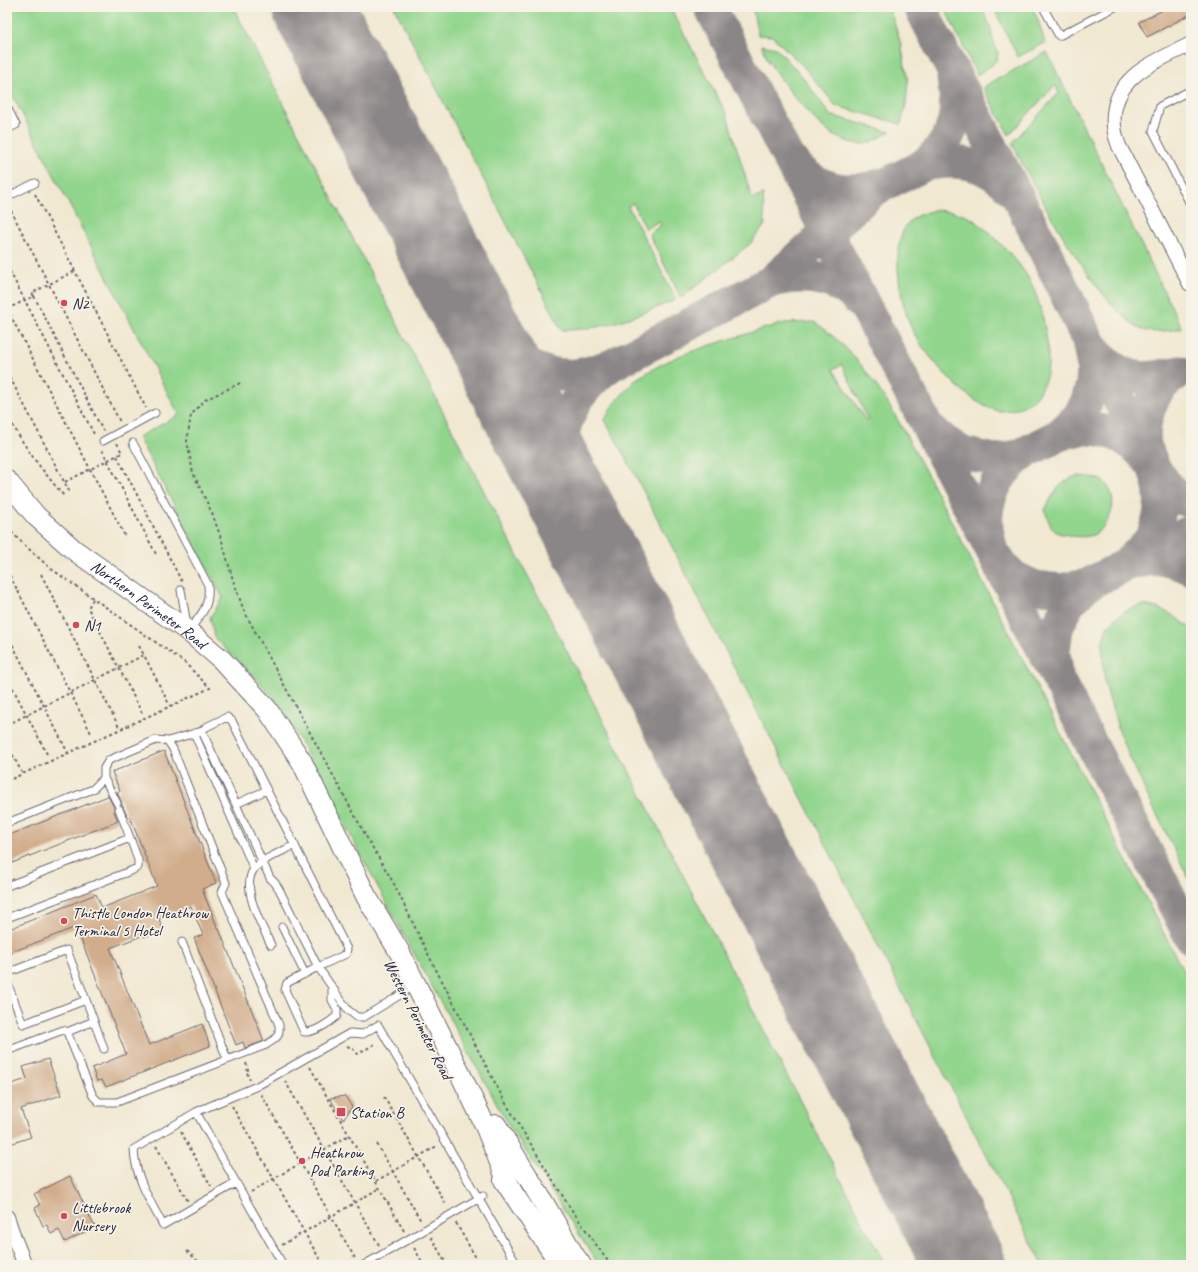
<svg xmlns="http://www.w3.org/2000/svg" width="1198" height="1272" viewBox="0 0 1198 1272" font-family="Caveat,sans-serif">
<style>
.green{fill:#92d58d;stroke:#5a7c64;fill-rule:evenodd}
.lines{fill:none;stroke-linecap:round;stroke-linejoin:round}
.taxiway{stroke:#8a8586;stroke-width:33}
.runway{stroke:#8a8586;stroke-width:82}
.building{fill:#d2ad8c}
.lane-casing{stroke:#6a6770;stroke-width:9}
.street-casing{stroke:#6a6770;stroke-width:16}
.secondary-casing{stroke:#6a6770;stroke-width:22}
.path{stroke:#6a6770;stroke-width:2;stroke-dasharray:3 3;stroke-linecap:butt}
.lane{stroke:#fff;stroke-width:7}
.street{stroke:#fff;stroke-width:14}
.secondary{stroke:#fff;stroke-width:20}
.poi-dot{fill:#d1495b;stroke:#f7f3e8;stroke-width:1.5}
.labels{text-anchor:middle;stroke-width:3.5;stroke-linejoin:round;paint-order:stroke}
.poi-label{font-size:16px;fill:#22223b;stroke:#f7f3e8;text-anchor:start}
.street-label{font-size:16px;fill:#22223b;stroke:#f7f3e8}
</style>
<rect width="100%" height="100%" fill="#f7f3e8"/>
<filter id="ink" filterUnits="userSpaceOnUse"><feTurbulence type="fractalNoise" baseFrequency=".025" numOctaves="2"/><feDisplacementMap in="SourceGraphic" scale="8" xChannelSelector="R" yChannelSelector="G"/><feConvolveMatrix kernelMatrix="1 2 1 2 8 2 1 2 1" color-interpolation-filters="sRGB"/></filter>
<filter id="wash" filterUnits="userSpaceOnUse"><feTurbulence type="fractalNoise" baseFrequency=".012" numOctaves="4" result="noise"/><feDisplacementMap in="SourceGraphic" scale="16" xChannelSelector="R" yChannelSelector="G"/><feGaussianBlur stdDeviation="0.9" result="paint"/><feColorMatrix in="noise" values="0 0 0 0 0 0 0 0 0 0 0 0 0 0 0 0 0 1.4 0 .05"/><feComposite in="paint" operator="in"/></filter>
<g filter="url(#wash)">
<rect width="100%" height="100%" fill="#f1e8d1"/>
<path class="green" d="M7 7H233L885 1265H599L508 1124 408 943 300 741 273 698 253 675 215 639 210 617 223 598 138 437 179 415 7 85Z
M394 7H670L727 115 752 199 763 195 765 225 750 244 681 298 649 234 661 225 659 221 646 229 633 203 628 206 676 300C638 315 602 331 561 330L555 317Z
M752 7H889L901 44 908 82 906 104 901 124 836 106 803 66 772 36 758 35Z
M944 7H981L991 28 992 37 998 53 997 60 992 65 977 75Z
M993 7H1032L1038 20 1045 43 1018 57Z
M761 45 776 48 802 76 830 115 890 132C882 136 872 143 863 144 853 144 841 140 833 135 812 121 782 83 769 62 766 57 764 50 761 45Z
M1047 52 1182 328C1170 330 1156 334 1143 330 1140 329 1136 326 1133 324 1115 311 1103 294 1090 277 1060 235 1035 189 1012 143L1059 93 1055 85 1009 135 983 87Z
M935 210C948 211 961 212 972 219 990 230 1021 263 1030 281 1042 303 1053 354 1046 378 1044 384 1040 389 1038 394 1035 400 1027 404 1021 407 1014 410 1008 411 1001 411 972 409 930 360 916 337 901 313 886 239 912 219 919 214 927 212 935 210Z
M814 322C868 356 900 424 929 478L1191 986V1265H1043L637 479 605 420 612 406 636 379 660 365 681 355 714 344 766 328 785 323ZM842 365 868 420 867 422 833 369Z
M1076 476C1084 476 1099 477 1105 483 1120 498 1111 524 1095 534 1088 538 1075 537 1068 535 1065 534 1059 534 1056 532 1050 527 1047 517 1045 510 1053 494 1058 483 1076 476Z
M1144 605C1163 608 1176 616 1191 629V883L1149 799 1121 738 1105 684 1102 644 1107 627 1117 617 1131 608Z"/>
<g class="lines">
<path class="taxiway" d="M710 7 991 549 1002 565 1014 577 1035 587 1060 590 1087 585 1191 531
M920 7C961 87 1003 167 1043 247 1054 269 1064 291 1075 313 1083 330 1090 349 1105 361 1129 382 1150 380 1179 372
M793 162C817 191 848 196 883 184
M923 165C959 158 985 162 1012 190
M772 281 873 191C889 181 906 175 922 166 929 161 935 155 940 149 957 128 958 104 953 79
M478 328C507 354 534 378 576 375 588 374 599 369 610 366
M1096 355 1146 451
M1179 372C1173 377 1165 382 1160 388 1150 401 1142 426 1145 443 1146 450 1151 458 1153 466 1162 491 1164 512 1152 536 1145 548 1134 556 1125 565 1149 558 1168 557 1191 569
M931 429 943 440 963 453 995 460 1010 458 1024 453 1059 435 1078 417 1086 403 1092 385 1093 366 1088 341
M1059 435C1066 433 1075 430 1083 429 1115 428 1136 443 1154 468 1166 484 1171 494 1191 503
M1024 453C999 472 984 496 987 528 988 535 990 542 991 549L1191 938
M575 515C572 500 565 486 563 471 555 429 575 391 610 366L772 281C804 273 840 276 862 304
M1057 671 1054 652 1057 628 1069 603 1087 585"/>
<path class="runway" d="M313 7 965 1265"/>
</g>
<g id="blocks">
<path class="building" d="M1169 7H1191V14L1147 37 1139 22Z
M164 751 216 883 202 889 218 929H219L264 1041 245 1048 243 1042 236 1045 194 938 203 935 191 906 159 919 163 930 144 937V935L110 948 149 1045 202 1024 210 1046 106 1087 102 1080 97 1081 92 1068 126 1054 76 927 7 954V930L96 894 102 908 157 886 130 817 128 818 122 805 121 801 117 792 120 791 112 772Z
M108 796 114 807V811L118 821 7 865V836Z
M48 1059 61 1095 21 1109 31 1137 7 1145V1089L12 1087 11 1084 27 1079 23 1067Z
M345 1096 352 1107 343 1120 330 1098Z
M70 1176 95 1227 65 1242 59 1230 51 1234 47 1225 43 1226 35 1208 40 1205 34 1194Z"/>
</g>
</g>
<g filter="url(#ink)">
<use href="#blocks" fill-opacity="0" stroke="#6a6770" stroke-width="1"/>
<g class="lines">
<g class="lane-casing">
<path id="lane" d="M1043 7 1059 36 1115 7
M1191 90 1160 106 1153 131 1191 206
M7 107 16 125 7 129
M7 197 35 183
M103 441 155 413
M133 443 208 585C210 606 202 614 189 630
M181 590 187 625
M194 733 254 869
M168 741 202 731 206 727 227 717 232 721 347 949 346 954 318 967 279 889 275 883 270 878 202 731
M104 778 117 803
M236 804 267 790
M119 809 130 838
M7 823 93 789 104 778V768L109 760 156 740 168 741 173 749 226 883 222 892 279 1025C280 1038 276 1038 266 1045L117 1102H99L93 1096 67 1032 63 1030 7 1051
M7 886 130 838 138 860V867L133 870 7 918
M282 927 305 974
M182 942 227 1059
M271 945C262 926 240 888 254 869 262 859 283 851 295 845
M7 973 67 950 86 1000
M7 982 23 1024 86 1000 94 1021 67 1032
M332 988V1000L337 1009V1016C329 1023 314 1033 304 1032L285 990 287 983 318 967 348 1010 357 1017H364L405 992
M94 1021 104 1049
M196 1112 283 1265
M236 1183 163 1225C150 1201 135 1177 134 1149L196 1112 257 1086 350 1033 363 1034 378 1025 517 1265
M364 1265 483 1196"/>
</g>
<g class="street-casing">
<path id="street" d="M1190 284 1119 146C1114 133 1112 120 1115 107 1123 71 1162 59 1191 44
M7 1217 15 1240 25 1265"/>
</g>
<g class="secondary-casing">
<g id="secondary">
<path id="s1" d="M7 481 36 516 74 550 188 631 222 660 267 709 302 762 366 896 399 951 452 1057 484 1123 511 1190"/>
<path d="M496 1125 539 1195 571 1250"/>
<path d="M504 1180 561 1265"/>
<path d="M562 1239 581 1265"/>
</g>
</g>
<path class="path" d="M35 194 146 408
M8 205 120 422
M7 266 95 436
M34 296 103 431
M7 309 126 538
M7 309 34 296 32 293 75 271
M7 372 70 493
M240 383 205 400 191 415 187 441 193 473 212 513 222 541 233 580 244 611 367 838 393 882 430 958 505 1102 567 1203 604 1256 611 1265
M7 414C23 446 41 469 64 496
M102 450 157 556
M117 456 182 582
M65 482 122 453 117 443
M7 528 31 551 50 568 184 662 210 688 7 781
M7 570 92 735
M41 574 120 729
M93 599 88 608 142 713
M7 634 68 753
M139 646 144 655
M7 677 47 754
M7 725 144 655 170 706
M7 744 22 773
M347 1046 352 1048 357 1054 377 1043
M246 1063 248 1070H246L250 1080
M310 1067 404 1231
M285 1081 379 1245
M261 1094 356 1260
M384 1097 447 1206
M232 1106 323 1265
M181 1132 211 1186
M377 1144 421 1221
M156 1146 188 1201
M376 1181 437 1146
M251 1192 349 1135
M456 1223 480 1265
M431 1237 447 1265
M282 1245 380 1188
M414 1248 424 1265
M187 1251 202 1265"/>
<use href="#lane" class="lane"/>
<use href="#street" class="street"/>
<use href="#secondary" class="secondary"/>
</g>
</g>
<g class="poi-dot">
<circle cx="64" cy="303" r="4"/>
<circle cx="76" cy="625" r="4"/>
<circle cx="64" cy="921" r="4"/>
<rect x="336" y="1107" width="10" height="10" rx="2"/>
<circle cx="302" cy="1161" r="4"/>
<circle cx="64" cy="1216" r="4"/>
</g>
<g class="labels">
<g class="poi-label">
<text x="72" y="309">N2</text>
<text x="84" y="631">N1</text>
<text x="72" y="918">Thistle London Heathrow<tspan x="72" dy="18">Terminal 5 Hotel</tspan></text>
<text x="350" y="1118">Station B</text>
<text x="310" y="1158">Heathrow<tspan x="310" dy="18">Pod Parking</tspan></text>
<text x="72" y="1213">Littlebrook<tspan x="72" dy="18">Nursery</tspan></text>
</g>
<g class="street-label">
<text dy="6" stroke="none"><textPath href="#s1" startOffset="189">Northern Perimeter Road</textPath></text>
<text transform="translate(419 1019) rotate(63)" y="6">Western Perimeter Road</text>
</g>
</g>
<rect width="1198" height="1272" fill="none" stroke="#f7f3e8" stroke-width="24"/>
</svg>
